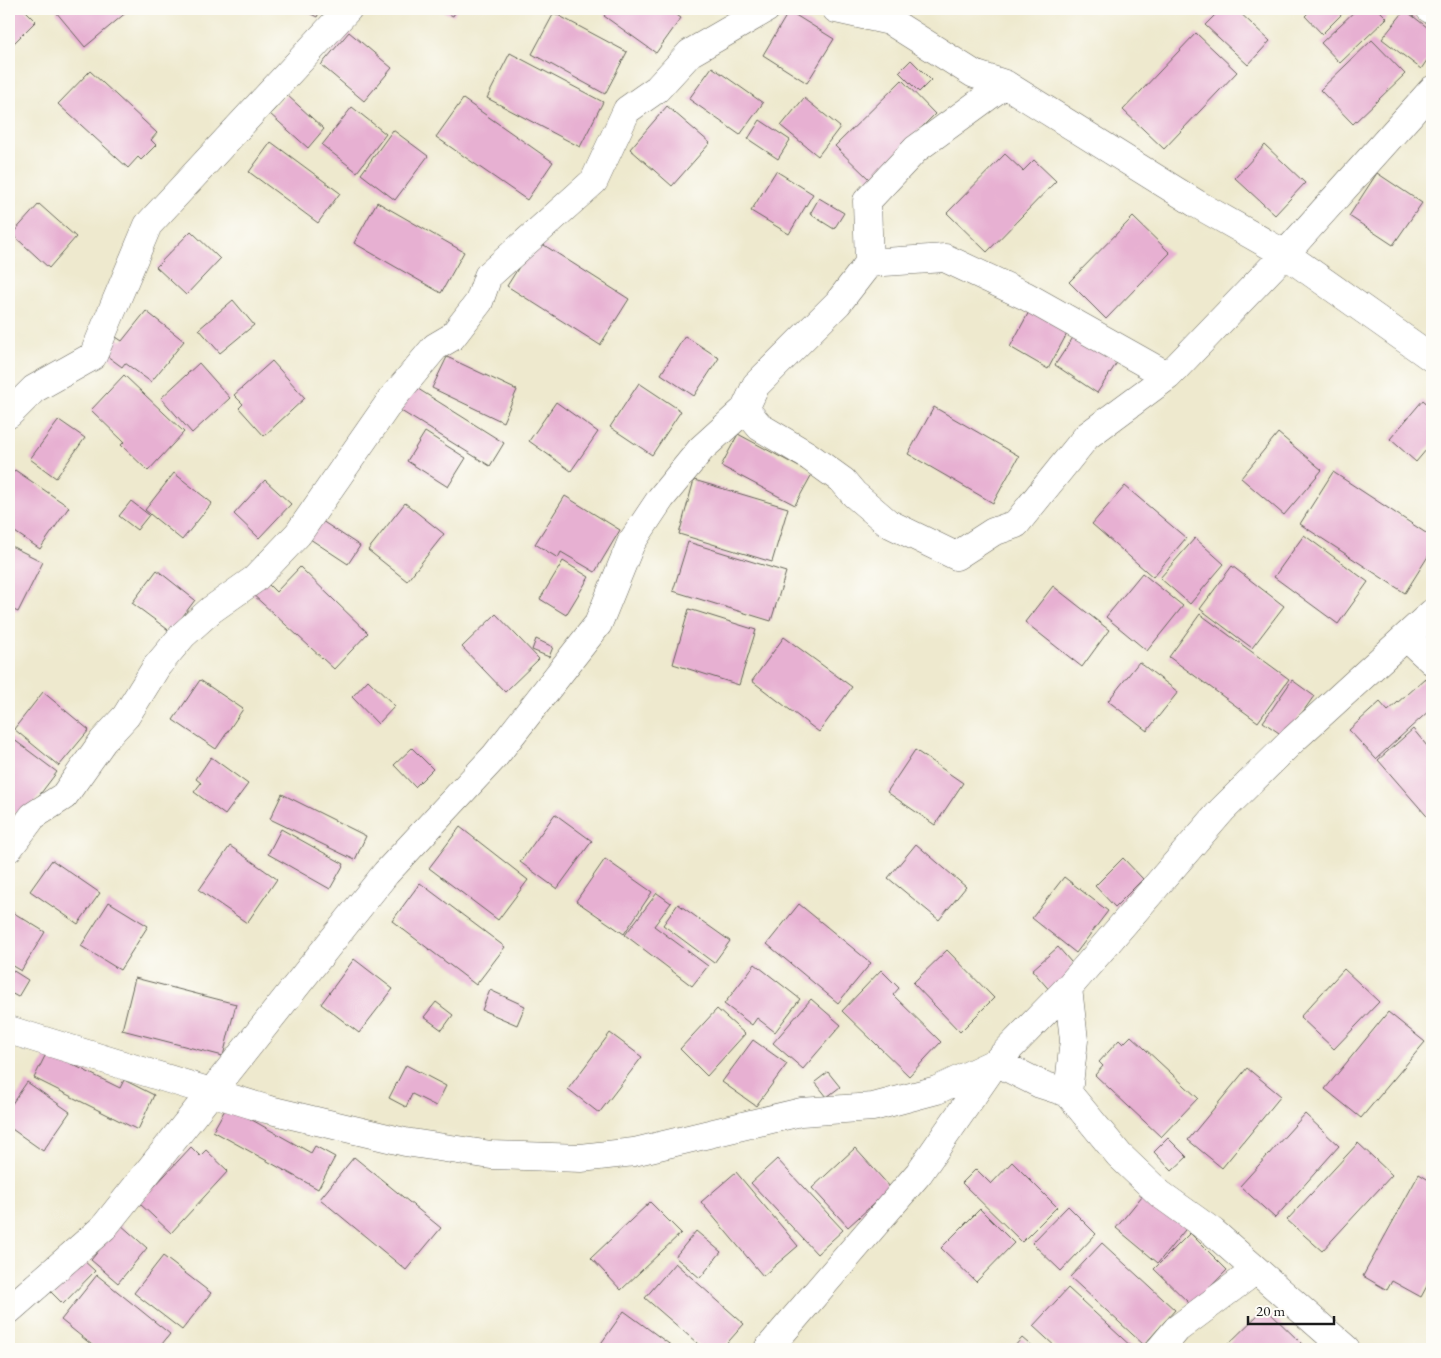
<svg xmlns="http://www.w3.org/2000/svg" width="1441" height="1358" viewBox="0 0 1441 1358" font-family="'EB Garamond',serif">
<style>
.building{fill:#e7b0d2}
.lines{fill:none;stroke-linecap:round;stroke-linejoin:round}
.minor-casing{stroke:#66645a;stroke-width:29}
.minor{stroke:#fff;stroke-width:28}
</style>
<rect width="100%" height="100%" fill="#fdfcf7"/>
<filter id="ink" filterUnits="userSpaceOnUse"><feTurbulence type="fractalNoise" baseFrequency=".02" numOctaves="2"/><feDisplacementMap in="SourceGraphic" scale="10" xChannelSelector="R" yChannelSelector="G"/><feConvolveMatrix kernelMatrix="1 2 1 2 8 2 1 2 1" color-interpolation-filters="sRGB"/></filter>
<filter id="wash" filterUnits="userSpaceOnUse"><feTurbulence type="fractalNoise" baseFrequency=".0096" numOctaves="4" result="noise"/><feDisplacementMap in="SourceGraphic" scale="20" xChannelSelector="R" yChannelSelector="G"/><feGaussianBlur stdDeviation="1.12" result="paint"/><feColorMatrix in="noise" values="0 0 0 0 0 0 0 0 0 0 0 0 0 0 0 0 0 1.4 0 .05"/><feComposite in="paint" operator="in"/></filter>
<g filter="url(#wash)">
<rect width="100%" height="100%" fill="#eee9ce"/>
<g id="blocks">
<path class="building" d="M9 9H24L36 21 9 48Z
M60 9H126L128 11 85 47 56 12Z
M301 9H321L317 17Z
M438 9H457L453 16Z
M609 9H668L681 18 656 53 604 16Z
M1221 9H1236L1270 41 1248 65 1205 25Z
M1312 9H1347L1322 34 1305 16Z
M1357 9H1378L1387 18 1340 63 1321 43Z
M1405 10 1432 31V53L1421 69 1382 39Z
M789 11 834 39 807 83 763 55Z
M554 13 627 52 605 94 532 54Z
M349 32 392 68 364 101 321 65Z
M1196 33 1237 72 1164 149 1123 110Z
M1372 40 1405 74 1353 124 1320 90Z
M510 53 603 102 580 147 487 98Z
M911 60 931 80 919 92 899 72Z
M712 67 763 103 740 135 689 99Z
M90 71 157 133 151 140 156 145 141 160 138 157 128 168 58 104Z
M902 80 935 114 870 180 835 146Z
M287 95 324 129 308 148 270 114Z
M804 98 840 127 818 156 781 126Z
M463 99 553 162 527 200 436 137Z
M667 106 710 143 672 186 630 149Z
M352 107 386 134 357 172 322 145Z
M760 120 790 140 778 159 748 139Z
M393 130 428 156 395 200 361 174Z
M271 142 340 193 318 223 249 172Z
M1265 145 1305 183 1275 215 1235 178Z
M1005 154 1023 171 1034 160 1056 181 987 252 947 213Z
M776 171 813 194 789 234 751 211Z
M1377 173 1422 203 1393 245 1349 216Z
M819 198 844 213 834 229 810 214Z
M377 202 464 252 441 293 354 243Z
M39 204 76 237 49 268 12 234Z
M1133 217 1170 253 1106 319 1069 282Z
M191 231 220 259 186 295 156 267Z
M536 240 629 299 600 345 507 286Z
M233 300 254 325 220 353 199 329Z
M1031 308 1069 330 1048 369 1010 347Z
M146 311 184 341 151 382 125 363 122 367 103 353 116 337 122 341Z
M1076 333 1118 361 1097 393 1055 365Z
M685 336 719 358 694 396 661 374Z
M447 357 517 390 503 422 432 388Z
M272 361 305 398 264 436 239 408 243 404 234 395Z
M199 363 230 398 192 433 161 398Z
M124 375 184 432 148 471 121 445 124 442 91 410Z
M407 382 504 443 490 466 393 406Z
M639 383 681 411 652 455 610 427Z
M1423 400 1432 408V443L1416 462 1390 439Z
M556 402 598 432 571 471 529 441Z
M934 407 1019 456 993 503 908 454Z
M59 420 85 438 56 478 30 459Z
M425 432 466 458 448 487 407 461Z
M1278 433 1322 470 1284 515 1241 478Z
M738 434 812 474 795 505 721 466Z
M15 470 69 507 40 549 9 528V479Z
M1333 472 1432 537V550L1405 593 1300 524Z
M174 473 212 503 182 540 145 510Z
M265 480 291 504 259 538 234 514Z
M694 480 788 508 772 562 679 534Z
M1125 486 1186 538 1153 577 1092 524Z
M565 496 620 530 595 572 561 552 558 558 535 544Z
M131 501 149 515 137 530 119 516Z
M405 503 444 534 407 581 368 550Z
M319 519 360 546 348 564 307 537Z
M1304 535 1368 582 1338 624 1274 577Z
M1195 538 1224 564 1190 604 1160 578Z
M688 542 786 572 771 621 673 591Z
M9 545 43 562 18 612 9 608Z
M563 561 589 577 566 615 540 599Z
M1232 566 1284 606 1252 648 1200 609Z
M300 567 368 633 334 669 250 592 263 579 276 592Z
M157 570 195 600 171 632 132 603Z
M1142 573 1183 606 1147 651 1106 617Z
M1053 586 1109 630 1082 667 1025 622Z
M689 609 756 630 739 685 673 664Z
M496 614 539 659 505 692 462 647Z
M1200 614 1289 679 1258 722 1169 657Z
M784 637 852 687 819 732 752 681Z
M536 639 553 647 549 657 532 650Z
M1139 662 1178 692 1147 731 1108 701Z
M1425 678 1432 686V708L1376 759 1349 730 1380 702 1388 711Z
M200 680 243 709 216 749 173 720Z
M368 680 395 706 378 724 352 697Z
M1292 680 1314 696 1285 737 1263 722Z
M43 692 89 730 59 766 14 729Z
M1413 729 1432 752V822L1378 760Z
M9 736 57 772 22 818 9 808Z
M412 748 433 769 415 787 394 765Z
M915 750 963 783 935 825 887 792Z
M211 757 248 784 225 815 194 792 201 783 196 779Z
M282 794 366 836 355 860 270 819Z
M555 814 592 841 557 889 520 862Z
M460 827 528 880 498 920 429 868Z
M281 829 344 864 330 889 268 854Z
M916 844 966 887 939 920 888 878Z
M230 846 277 879 247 923 199 890Z
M1123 858 1143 879 1115 907 1095 886Z
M605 859 652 892 624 934 576 901Z
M52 860 100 893 78 924 30 891Z
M1064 877 1108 911 1076 953 1032 918Z
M420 883 505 947 476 985 392 921Z
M657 893 671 903 654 926 708 966 692 986 625 935Z
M109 902 148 926 120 970 81 946Z
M678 904 730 941 714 963 663 925Z
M799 904 871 963 838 1003 767 944Z
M9 910 45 932 21 971 9 964Z
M1058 947 1078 970 1052 993 1032 970Z
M947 950 994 998 960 1032 913 983Z
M354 959 393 989 359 1033 321 1004Z
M755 964 800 999 775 1032 757 1018 752 1025 724 1004Z
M9 968 28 980 18 997 9 992Z
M1344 969 1379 1002 1334 1049 1300 1017Z
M881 970 899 988 893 995 941 1042 909 1076 842 1011Z
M135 978 236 1004 223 1056 122 1030Z
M490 990 525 1006 517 1025 482 1010Z
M811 999 841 1025 803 1069 773 1043Z
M436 1002 453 1015 442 1030 424 1017Z
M717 1009 745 1034 707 1076 680 1049Z
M1388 1012 1425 1042 1361 1118 1325 1089Z
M610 1033 642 1057 599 1113 568 1089Z
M1131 1036 1198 1098 1161 1137 1095 1075 1103 1066 1099 1062 1119 1040 1123 1044Z
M753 1040 787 1064 756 1106 722 1082Z
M47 1052 120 1088 124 1080 154 1095 138 1130 34 1078Z
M406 1065 446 1086 436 1106 412 1094 406 1107 389 1098Z
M1247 1068 1281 1096 1222 1168 1188 1140Z
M828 1072 840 1087 827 1097 815 1082Z
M27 1082 70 1112 43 1151 9 1127V1108Z
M227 1106 311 1153 315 1146 335 1157 318 1189 213 1131Z
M1305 1114 1339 1146 1275 1218 1240 1186Z
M1168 1138 1187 1157 1172 1171 1154 1152Z
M1358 1143 1392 1175 1322 1251 1287 1220Z
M191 1147 200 1156 206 1150 228 1171 171 1233 139 1203Z
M855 1148 891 1188 848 1227 812 1188Z
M354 1157 441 1228 406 1270 320 1199Z
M777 1159 843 1230 817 1254 751 1183Z
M1012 1162 1057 1207 1022 1242 962 1183 976 1169 991 1184Z
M736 1172 798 1246 763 1276 701 1202Z
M1419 1174 1432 1182V1277L1421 1297 1392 1281 1387 1290 1363 1276Z
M1147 1190 1189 1225 1158 1263 1116 1228Z
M650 1202 681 1233 621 1290 591 1258Z
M1068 1206 1096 1234 1061 1271 1032 1243Z
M980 1209 1014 1243 976 1282 941 1248Z
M120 1224 147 1248 118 1283 91 1260Z
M696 1231 721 1252 700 1278 675 1257Z
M1190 1233 1227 1270 1192 1306 1154 1269Z
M1102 1243 1175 1310 1144 1345 1070 1277Z
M163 1256 211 1293 182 1330 134 1293Z
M82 1259 95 1271 63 1304 51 1292Z
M675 1263 744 1324 722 1349H704L645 1298Z
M97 1275 170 1334 158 1349H97L61 1320Z
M1068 1288 1134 1349H1058L1033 1326Z
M1265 1308 1303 1345 1298 1349H1223Z
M624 1311 676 1349H597Z
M1022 1338 1035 1349H1012Z"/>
</g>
</g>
<g filter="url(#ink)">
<use href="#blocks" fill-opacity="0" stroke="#66645a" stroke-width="1"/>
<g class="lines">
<g class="minor-casing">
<path id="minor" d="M836 9 890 21 974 74 1005 84 1197 204 1285 254 1432 358
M1430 9 1432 10
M869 263 945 258 1026 296 1168 376
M745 409 760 427 807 455 843 481 854 494 888 523 956 556 993 532 1016 524 1087 436 1168 376 1285 254 1432 90
M9 414 34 389 93 356 148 225 348 9
M1407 638 1432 661
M9 848 33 816 64 796 103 741 126 716 157 666 183 635 211 610 255 579 298 534 391 400 435 347 452 337 479 302 488 276 594 181 627 110 657 89 690 53 766 9
M9 1030 266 1109 405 1142 491 1155 581 1158 634 1152 801 1112 873 1107 937 1090 996 1062
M996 1062 1040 1084 1068 1093 1119 1155 1160 1194 1213 1232 1346 1349
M1068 1093 1074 1040 1068 988
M9 1310 104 1227 386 873 495 756 598 624 631 543 661 498 701 449 745 409 756 385 838 303 869 263 867 201 916 149 1005 84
M768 1349 919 1173 996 1062 1068 988 1222 810 1294 739 1432 613
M1160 1349 1177 1329 1256 1270"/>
</g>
<use href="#minor" class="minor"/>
</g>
</g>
<rect width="1441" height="1358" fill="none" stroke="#fdfcf7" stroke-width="30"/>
<path d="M1248 1316v8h86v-8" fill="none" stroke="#1c1c1c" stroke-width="2.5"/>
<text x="1256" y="1316" font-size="15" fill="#1c1c1c" stroke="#fdfcf7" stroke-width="4" paint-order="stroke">20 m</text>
</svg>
